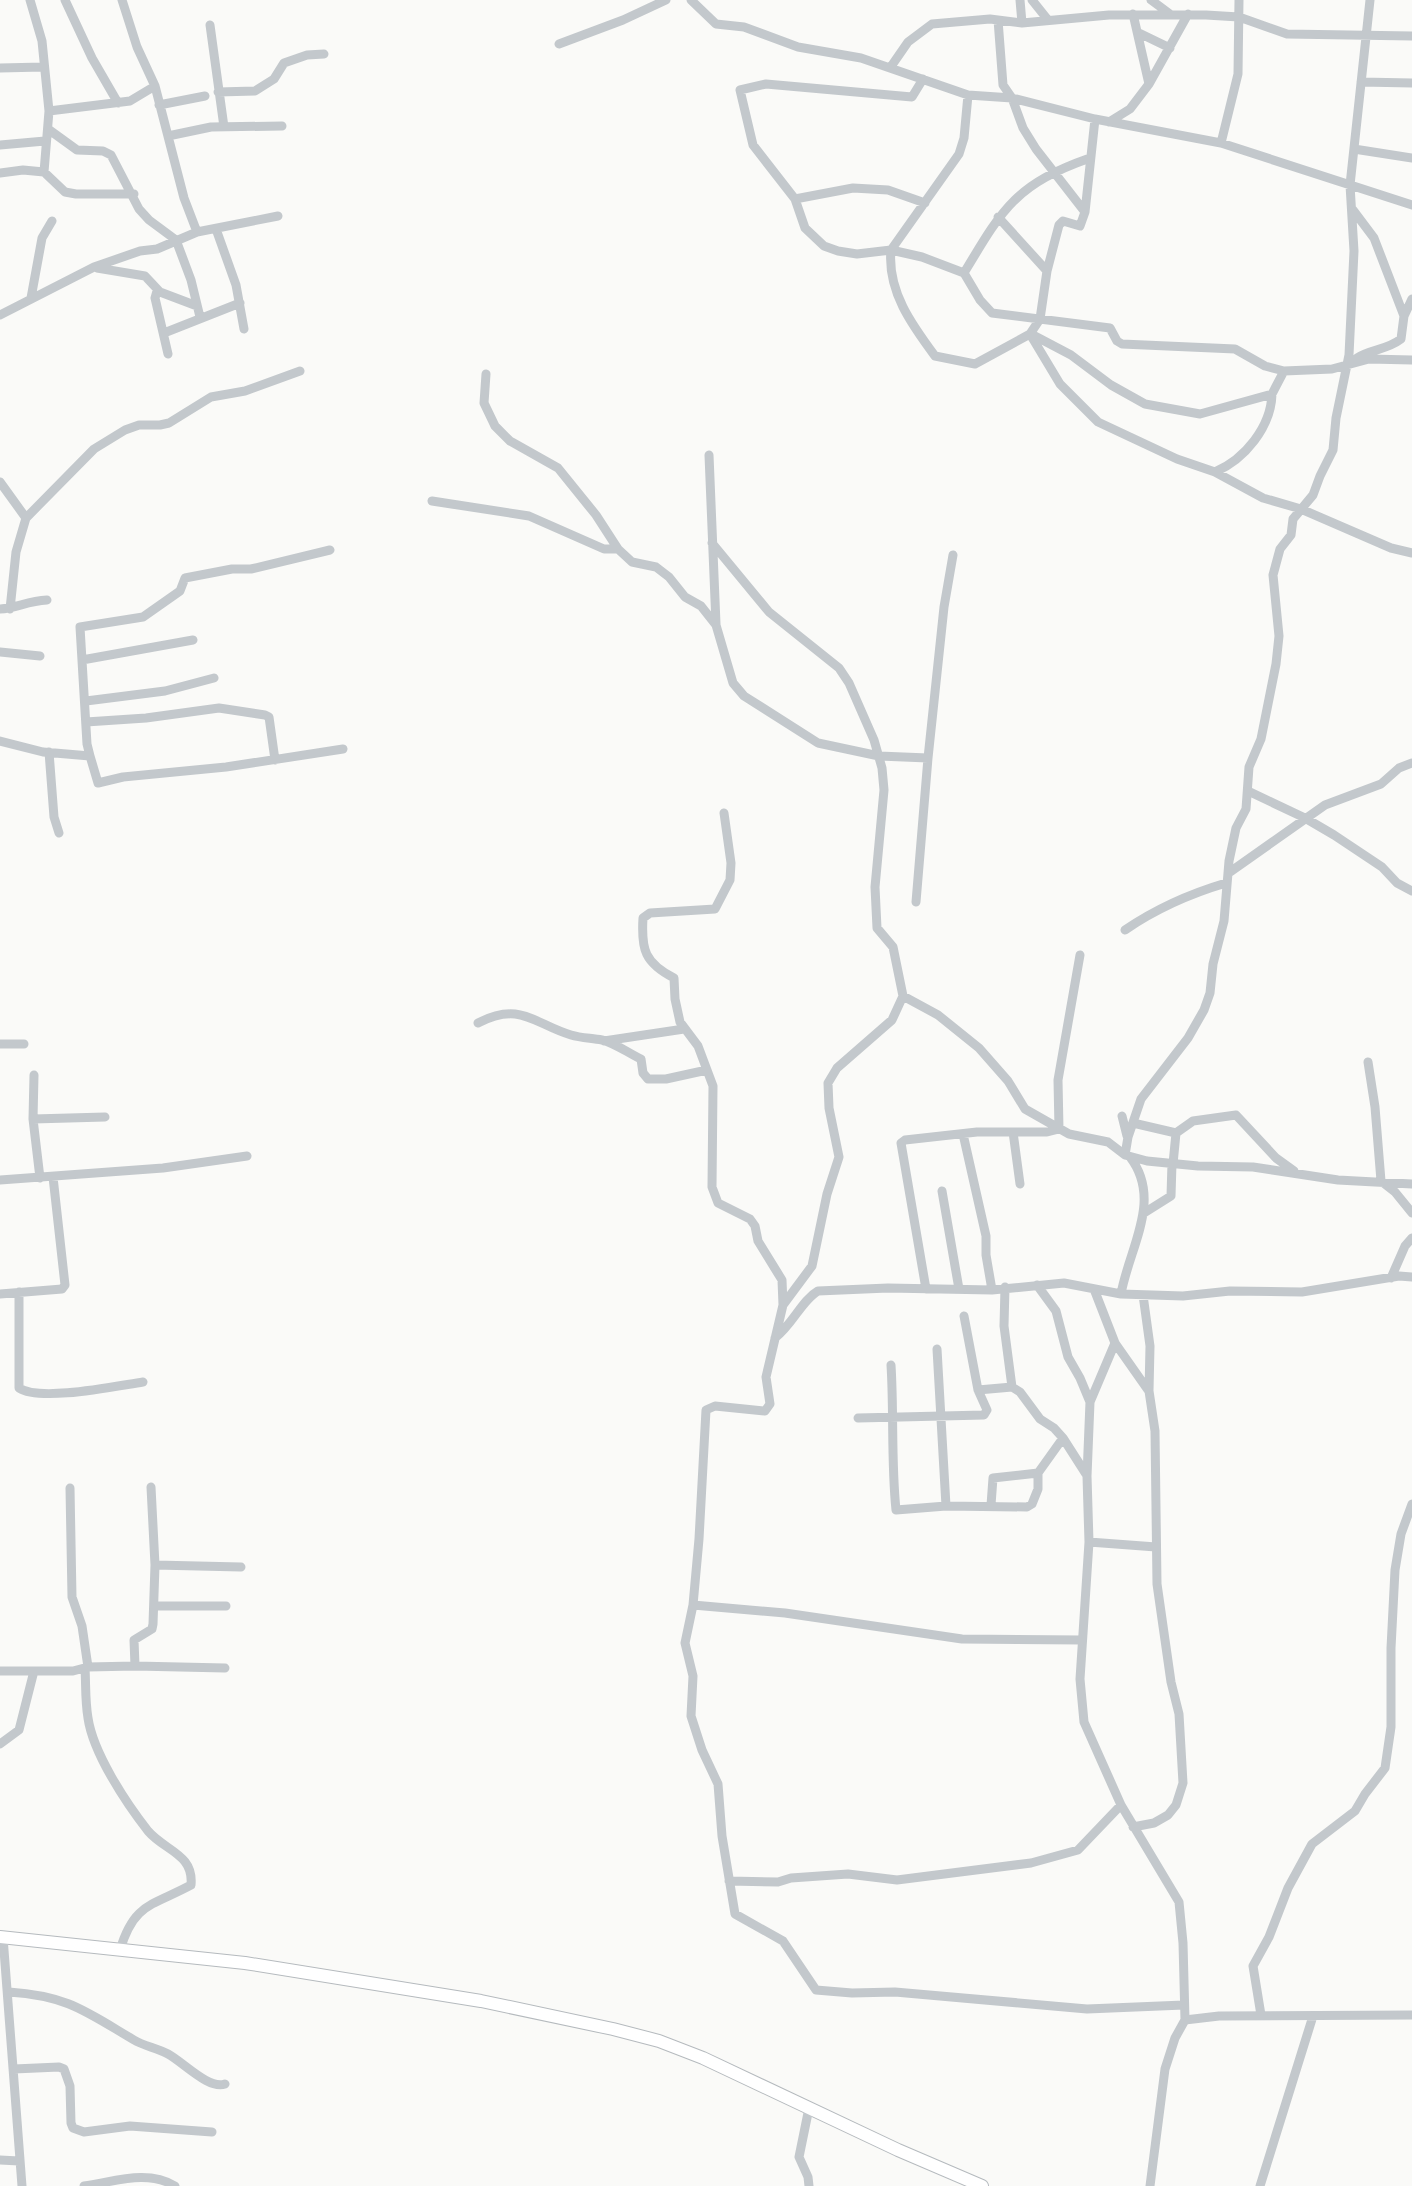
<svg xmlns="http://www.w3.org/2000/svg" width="1412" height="2186" viewBox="0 0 1412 2186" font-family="Mulish,sans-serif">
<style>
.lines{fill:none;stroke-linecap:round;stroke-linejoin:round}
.major-casing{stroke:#b5babe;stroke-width:14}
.minor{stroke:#c3c8cc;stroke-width:9}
.major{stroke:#fff;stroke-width:12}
</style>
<rect width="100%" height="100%" fill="#fafaf8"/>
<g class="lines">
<g class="major-casing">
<path id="major" d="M0 1937 245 1963 481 2001 613 2029 659 2041 703 2058 898 2150 982 2186"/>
</g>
<path class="minor" d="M30 0 42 41 49 111 44 172
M65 0 92 58 118 103
M122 0 137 47 155 86 184 198 197 232
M691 0 716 24 744 27 798 47 861 58 968 95 1012 98 1095 119 1221 143 1412 205
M1020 0 1022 23
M1032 0 1048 20
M1151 0 1170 14
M1133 14 1149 84
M998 20 1003 85 1012 98 1023 128 1036 149 1085 212
M210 25 224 127
M1139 33 1170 48
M559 44 623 20 666 0
M0 68 43 67
M890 68 908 42 932 24 990 19 1022 23 1109 15H1206L1239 17 1287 34 1412 36
M923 79 912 97 766 84 740 90 753 145 795 199 805 228 824 246 838 251 857 254 891 250 922 257 964 273 980 300 992 313 1110 328 1117 341 1122 344 1235 349 1265 366 1284 371 1332 369 1369 359 1412 360
M1361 82 1412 83
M218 92 255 91 274 79 284 63 307 55 324 54
M968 95 964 138 959 154 891 250C887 291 912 325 935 356L975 364 1030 334 1040 319 1047 271 1059 225 1063 221 1080 226 1085 212 1095 119
M159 105 205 96
M49 111 130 101 155 86
M1109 122 1130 109 1149 84 1188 14
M48 129 77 150 103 151 111 155 139 209 149 220 176 240 191 280 200 317
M168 136 211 127 282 126
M1221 143 1238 74 1239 0
M0 145 45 141
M1354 149 1412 158
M0 173 23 170 44 172 65 192 76 194H134
M795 199 853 188 888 190 925 203
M1353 210 1374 238 1404 316
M998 217 1047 271
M216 229 236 285 244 329
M97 268 145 276 160 292 197 306
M964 273C1003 208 1016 184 1090 158
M157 291 155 298 168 354
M31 298 42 238 52 221
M0 315 94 267 140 251 157 249 197 232 278 216
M164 333 240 303
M1030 334 1060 384 1098 422 1177 459 1215 472 1263 498 1301 509 1391 548 1412 553
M1033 335 1071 355 1111 385 1145 404 1200 414 1272 394 1284 371
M1357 358C1371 349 1387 350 1401 339L1404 316 1412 299
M486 374 484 403 495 426 510 441 558 468 596 515 618 549 632 562 656 567 669 577 685 597 701 606 716 625 733 683 744 696 818 743 879 756 928 758
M709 455 716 624
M1215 472C1245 459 1271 427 1272 394
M0 482 26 518
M432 501 529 516 604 549H618
M712 543 769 612 839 668 849 683 874 740 882 768 884 790 875 887 877 928 893 947 903 996 938 1015 979 1048 1008 1081 1025 1109 1069 1134 1108 1142 1125 1155 1147 1161 1198 1166 1253 1167 1338 1180 1412 1184
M0 609C17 608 27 601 47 600
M10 609 16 552 26 518 94 449 125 430 139 425H160L169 423 211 397 245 391 300 371
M0 652 40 656
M82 660 193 640
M86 701 165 691 214 678
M86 722 146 718 219 708 265 715 269 717 275 760
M0 741 43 752 90 756 98 783 123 777 226 767 343 749
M49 752 54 817 59 833
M90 756 87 744 80 627 143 617 180 591 185 578 232 569H251L330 550
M1248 791 1305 818 1334 835 1382 867 1397 883 1412 891
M724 813 731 863 730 880 715 909 650 913 643 918C641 950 645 963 674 978L675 999 680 1022 698 1046 713 1086 712 1187 718 1203 750 1219 755 1226 758 1241 782 1280 783 1305 766 1377 770 1404 765 1411 715 1406 706 1410 699 1539 693 1605 685 1643 693 1676 691 1716 702 1750 718 1784 722 1836 735 1914 783 1941 816 1990 852 1993 895 1992 1087 2009 1184 2005
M1230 872 1325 805 1381 784 1399 768 1412 763
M916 902 928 758 944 607 953 555
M1125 930C1157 908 1189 894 1226 883
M478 1023C521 1001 534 1024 571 1035 581 1038 591 1038 602 1040 615 1043 628 1053 641 1059L643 1073 648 1079H666L707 1070
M604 1041 684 1029
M0 1044H24
M1368 1062 1375 1107 1381 1181 1395 1192 1412 1213
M34 1075 33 1119 40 1178
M1122 1116 1127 1136
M33 1119 105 1117
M1133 1123 1176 1133
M1013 1132 1020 1184
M963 1134 986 1236V1255L992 1290
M1125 1155 1128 1137 1141 1099 1188 1038 1204 1010 1210 993 1213 964 1224 921 1229 861 1236 828 1246 809 1249 767 1261 739 1276 664 1279 636 1273 575 1280 549 1291 535 1293 519 1313 495 1320 476 1333 450 1336 418 1349 355 1354 251 1350 185 1370 0
M1173 1164 1176 1133 1193 1121 1236 1115 1276 1158 1294 1171
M0 1180 163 1168 247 1156
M942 1191 959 1289
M1144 1213 1171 1196 1172 1163
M1391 1278 1405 1246 1412 1238
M1037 1285 1056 1311 1068 1357 1080 1378 1090 1402 1087 1476 1089 1542 1080 1679 1084 1722 1121 1805 1179 1902 1183 1943 1185 2020 1175 2038 1165 2069 1150 2186
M1005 1287 1004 1326 1012 1387 1020 1392 1040 1419 1054 1428 1063 1438 1086 1474
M926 1289 901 1143 905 1140 977 1132H1047L1059 1129 1058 1080 1080 955
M1094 1289 1115 1343 1148 1390
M19 1292V1388C40 1402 116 1386 143 1382
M0 1294 62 1289 65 1285 53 1177
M1121 1294C1129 1248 1163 1200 1130 1157
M783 1305 812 1266 827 1194 839 1157 829 1108 828 1083 837 1068 892 1020 903 996
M964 1316 978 1390
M775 1338C793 1324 802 1300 818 1291L888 1288 992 1290 1064 1283 1121 1294 1183 1296 1230 1291 1302 1292 1399 1276 1412 1277
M937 1349 946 1506
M891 1365C894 1413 891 1462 896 1510L946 1506 1027 1507 1032 1504 1038 1489V1473L1063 1438
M1090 1402 1115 1343
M858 1418 984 1415 987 1410 978 1390 1012 1387
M70 1488 72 1597 82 1626 88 1667
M991 1505 993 1478 1038 1473
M1089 1542 1156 1547
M155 1565 241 1567
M693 1605 785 1613 962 1639 1082 1640
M154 1606H226
M135 1666 134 1640 152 1629 153 1624 155 1565 151 1487
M85 1668C86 1685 85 1701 88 1718 93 1753 126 1803 148 1831 165 1851 194 1854 191 1885 152 1906 134 1903 120 1950
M0 1671H73L88 1667 135 1666 225 1668
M0 1744 19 1730 34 1671
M1133 1827 1154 1823 1168 1815 1176 1805 1183 1783 1179 1714 1171 1682 1157 1584 1155 1431 1149 1391 1150 1346 1143 1295
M729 1881 778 1882 791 1878 848 1874 897 1880 1031 1863 1078 1850 1121 1805
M3 1937 22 2186
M9 1992C68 1996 85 2011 134 2040 144 2046 157 2048 168 2054 183 2062 209 2090 225 2084
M1261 2015 1253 1966 1269 1937 1288 1888 1312 1844 1355 1811 1365 1794 1385 1768 1391 1727V1648L1395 1570 1401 1534 1412 1504
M1185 2020 1219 2016 1412 2015
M14 2069 59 2067 64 2069 70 2086 71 2123 73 2128 84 2132 130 2126 212 2132
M809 2108 799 2157 808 2177 809 2186
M0 2160 19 2161
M84 2186C114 2182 147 2169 175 2186
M1260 2186 1313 2016"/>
<use href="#major" class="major"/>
</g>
</svg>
